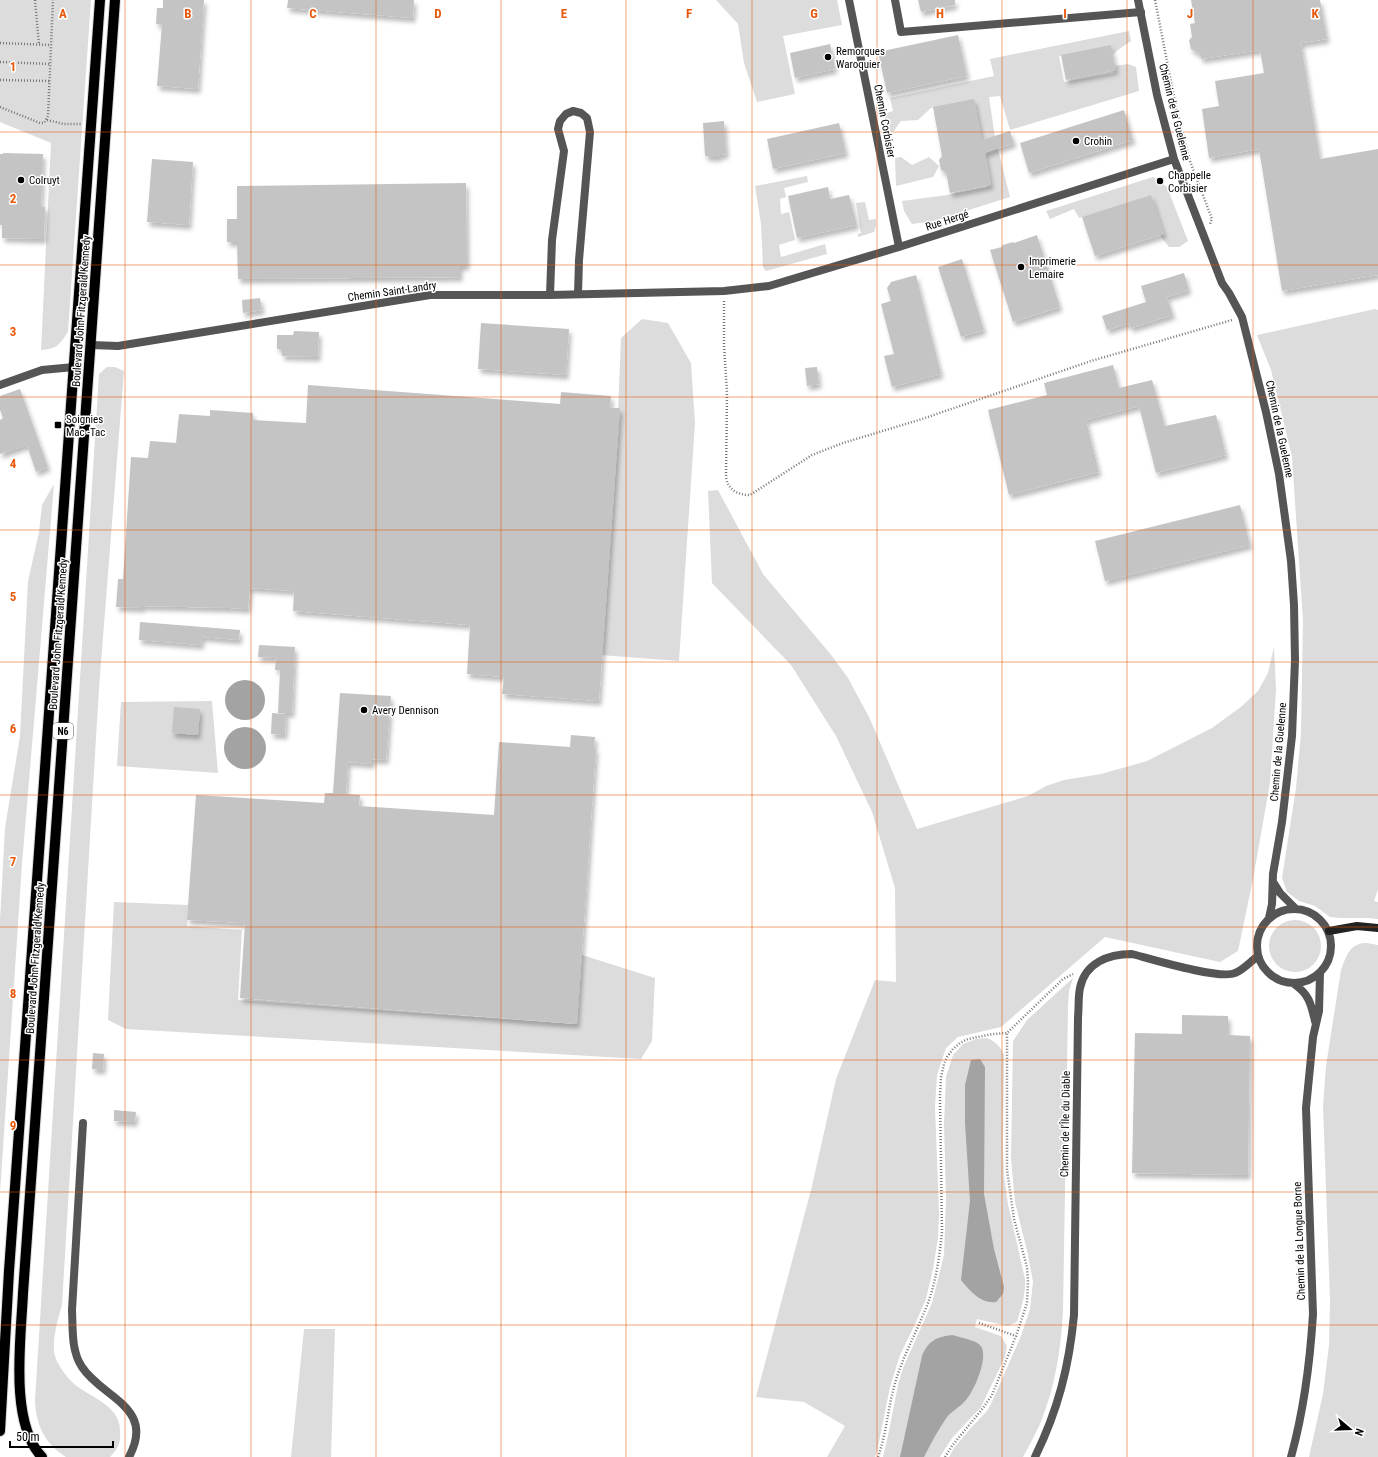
<svg xmlns="http://www.w3.org/2000/svg" width="1378" height="1457" viewBox="0 0 1378 1457" font-family="'Roboto Condensed',sans-serif">
<style>
.green{fill:#dcdcdc}
.water{fill:#a3a3a3}
.building{fill:#c4c4c4;filter:url(#shadow)}
.lines{fill:none;stroke-linecap:round;stroke-linejoin:round}
.primary-casing{stroke:#dbdbdb;stroke-width:12}
.path{stroke:#777;stroke-width:2.5;stroke-dasharray:1 2;stroke-linecap:butt}
.lane{stroke:#555;stroke-width:8}
.street{stroke:#555;stroke-width:8}
.secondary{stroke:#222;stroke-width:8}
.primary{stroke:#000;stroke-width:10}
.grid{fill:none;stroke:#e8590c;stroke-width:1;stroke-opacity:0.55}
.poi-dot{fill:#000;stroke:#fff;stroke-width:1.5}
.labels{text-anchor:middle;stroke-width:3;stroke-linejoin:round;paint-order:stroke}
.shield{fill:#fff;stroke:#4c4c4c;stroke-width:1}
.shield-label{font-size:10px;font-weight:bold;fill:#000}
.poi-label{font-size:11px;fill:#000;stroke:#fff;text-anchor:start}
.street-label{font-size:11px;fill:#000;stroke:#fff}
.grid-label{font-size:13px;text-anchor:middle;font-weight:bold;fill:#e8590c;stroke:#fff;stroke-width:3;stroke-linejoin:round;paint-order:stroke}
</style>
<defs>
<filter id="shadow"><feDropShadow dx="2.5" dy="4.5" stdDeviation="2" flood-color="#0004"/></filter>
</defs>
<rect width="100%" height="100%" fill="#fff"/>
<path class="green" d="M0 0H91L68 332C59 345 57 349 41 350L51 143 0 122Z
M716 0H837L842 25 783 36 795 94 757 102 744 63 738 24Z
M1129 31 1131 41 1111 55 1109 46 1059 56 1064 82 1114 73 1113 66 1128 64 1136 67 1139 91 1010 130 1000 96 989 97 995 137 1010 197 934 221 912 224 904 211 902 201 947 195 988 187 972 100 931 108 918 120 901 121 893 132 886 130 884 114 893 111 890 98 994 76 990 59Z
M901 157 912 165 929 157 939 166 933 177 896 186 895 158Z
M807 176 808 182 784 188 786 197 780 199 781 214 789 212 795 240 779 245 781 257 825 244 827 254 766 271 764 269 763 267 761 224 755 186Z
M1153 177 1167 187 1188 241 1179 247H1169L1161 237 1148 196 1108 210 1079 218 1074 209 1050 219 1046 211Z
M865 202 869 220 876 219V226L874 232 858 237V234L861 233 856 203Z
M1375 309 1378 310V889L1374 901 1378 902V919L1368 918H1340L1330 917 1315 906 1299 901 1287 892 1282 878 1296 788 1301 733 1303 620 1292 457 1271 370 1257 335Z
M642 319 668 323 691 363 695 423 679 661 600 655 618 411 621 338Z
M107 367H115L124 371 99 688 62 1305C58 1318 51 1343 55 1356 58 1365 65 1375 72 1382 88 1397 119 1404 120 1429 121 1443 119 1447 110 1457H66C44 1443 36 1425 35 1400L99 374Z
M54 484 22 864 0 1193V920L5 828 20 736 28 581 39 532 42 505Z
M718 490 763 574 832 656 848 678 870 719 917 829 1028 796 1046 786 1064 780 1101 774 1147 761 1212 728 1242 706 1258 691 1268 673 1274 647 1276 689 1270 783 1253 879 1238 951 1220 962 1105 937 1001 1027 958 1037 946 1048 937 1075 935 1107 939 1213 938 1238 933 1269 926 1299 916 1322 900 1355 890 1387 878 1447 875 1457H827L845 1426 804 1402 756 1397 812 1186 836 1079 875 980 896 982 895 888 872 812 836 736 791 665 712 583 708 491Z
M212 701 218 773 117 766 121 702Z
M114 902 188 905 187 926 242 930 238 1000 573 1024 579 954 655 978 652 1041 641 1059 126 1029 108 1020Z
M1269 946a26 26 0 1 1 52 0a26 26 0 1 1-52 0Z
M1367 943 1378 945V1457H1309L1323 1394 1329 1345 1330 1300 1323 1106 1326 1066 1341 970C1344 962 1348 948 1357 945 1360 943 1364 943 1367 943Z
M1073 978 1069 991 1068 1007 1063 1311C1061 1349 1055 1388 1040 1424 1035 1435 1029 1446 1023 1457H949L954 1448 969 1430 987 1411 991 1404 1021 1336 1030 1309 1033 1282 1028 1255 1015 1202 1011 1159 1013 1041 1027 1020Z
M987 1038C996 1042 1000 1046 1004 1055L1003 1147 1004 1176 1008 1204 1025 1279C1026 1294 1021 1308 1017 1322L1008 1326 977 1319 975 1327 1001 1336 1007 1346 1005 1357 981 1407 952 1438 940 1457H883L888 1436 898 1385 903 1368 932 1303 944 1255 946 1198 944 1124 946 1077 953 1055 963 1044 976 1039Z
M304 1329H335L331 1457H291Z"/>
<path class="water" d="M225 700a20 20 0 1 1 40 0a20 20 0 1 1-40 0Z
M224 748a21 21 0 1 1 42 0a21 21 0 1 1-42 0Z
M980 1059 985 1067 984 1194 994 1249 1004 1287 1003 1294 996 1302C981 1304 970 1291 961 1280L970 1201 965 1123V1085L971 1060Z
M952 1335C959 1337 975 1340 980 1345 990 1355 974 1392 965 1401 960 1407 952 1411 947 1417 938 1430 931 1443 924 1457H900L922 1356C928 1341 936 1337 952 1335Z"/>
<path class="building" d="M163 0H204L198 89 157 86 162 24H156L157 8H163Z
M288 0H414L413 18 287 8Z
M918 0H955V5L921 12Z
M1191 0H1320L1327 39 1301 43 1320 159 1378 149V275L1282 291 1259 149 1209 158 1202 109 1219 106 1215 81 1264 73 1260 50 1201 59 1200 54 1191 49 1189 40 1192 37 1190 24 1195 23Z
M958 35 967 76 887 93 878 52Z
M830 44 835 69 795 78 790 53Z
M1111 45 1116 70 1066 80 1061 55Z
M974 99 982 140 1010 131 1014 143 985 153 991 185 950 193 946 172 941 170 939 160 942 156 933 107Z
M1124 110 1133 140 1029 173 1020 143Z
M724 121 726 154 720 155 718 157H709L708 156H705L703 123Z
M839 123 846 153 773 169 767 139Z
M3 153 43 154 41 206 45 207 44 239 2 238V225H0V154H3Z
M152 159 193 162 189 225 147 222Z
M466 183 467 266H460V277L238 279 237 242H227V219H237V186Z
M828 187 830 199 849 195 857 225 797 238 788 196Z
M1151 195 1164 234 1095 256 1082 217Z
M1037 235 1060 307 1013 322 990 250 1002 247V245H1003L1013 242 1014 243Z
M962 259 984 330 961 337 938 267Z
M1184 273 1189 290 1167 297 1173 315 1131 328 1129 323 1107 330 1102 316 1146 302 1141 286Z
M916 275 941 374 892 387 884 356 894 354 881 304 891 301 887 288 891 282Z
M260 298 262 310 243 313 242 300Z
M481 323 569 329 566 375 478 369Z
M294 331 319 332 318 357 282 356V349H277V335H293Z
M1113 365 1119 388 1152 380 1165 426 1216 415 1226 455 1156 473 1139 406 1086 420 1099 472 1009 495 988 410 1047 395 1044 383Z
M817 367 819 384 807 386 805 368Z
M308 385 560 404 561 392 611 396 610 408H620L599 701 502 694 504 677 467 674 470 625 293 611 294 591 250 588 248 609 230 608 143 606V608L116 607 118 579H123L131 457 148 458 150 441 176 443 179 414 210 416V410L253 413V420L306 423Z
M20 389 48 467 36 472 27 445 0 454V420L3 418 0 410V396Z
M1240 505 1250 545 1105 581 1095 541Z
M140 622 240 630 239 640 202 637 201 645 139 640Z
M259 645 295 647 292 713H278L280 670H275L276 658 258 657Z
M340 693 391 696 386 760 372 759V764L348 762 346 794 360 795 359 806 494 815 499 742 570 747 571 735 595 737 594 749H596L577 1024 240 998 245 923 187 920 196 795 324 803 325 793H333Z
M174 707 200 709 198 735 172 733Z
M272 713 286 714 285 735 271 734Z
M1182 1015 1228 1016V1035L1250 1036 1248 1175 1132 1173 1135 1033 1182 1034Z
M93 1053 104 1054 103 1070 92 1069Z
M114 1110 136 1112 135 1122 114 1121Z"/>
<g class="lines">
<g class="primary-casing">
<path id="primary" d="M0 1431 9 1271 100 0
M42 1457C9 1423 21 1338 23 1293L115 0"/>
</g>
<path class="path" d="M35 0 39 45
M1155 0 1177 112 1190 161 1212 219 1210 224
M0 43 51 45
M0 62 50 64
M0 80 50 81
M0 107 40 123H44L48 116 53 0
M47 120 64 124H81
M724 301V345L727 393 726 477C728 490 738 495 750 495L812 455 843 443 922 419 1091 361 1232 320
M979 1323 1016 1336
M878 1457C887 1432 888 1405 896 1380 903 1357 914 1337 923 1315 935 1289 939 1261 942 1232L940 1096 941 1077 944 1064 947 1057 953 1049 960 1043 968 1039 993 1034 1007 1033 1063 979 1073 974
M945 1457 952 1446 983 1408 992 1395 1016 1336 1027 1303 1028 1282 1027 1267 1014 1219 1007 1170V1033"/>
<path class="lane" d="M895 0 901 32 1141 12
M550 295 552 240 564 151 558 129 560 121 566 114 573 111 581 113 587 118 590 132 579 260 578 294"/>
<path class="street" d="M849 0 899 247
M1138 0 1157 95 1174 159 1222 283 1229 293 1242 317 1266 412 1279 474 1291 561 1294 605 1295 660 1292 736 1282 822 1273 874 1272 904 1269 918
M91 345 118 346 430 295H550L724 291 769 286 899 247 1174 159
M0 385 42 370 74 367
M1273 882 1280 893 1296 909
M1257 946a37 37 0 1 1 74 0a37 37 0 1 1-74 0Z
M1294 984C1309 994 1311 1004 1315 1021
M83 1123 72 1310C73 1329 71 1351 82 1367 102 1398 156 1407 129 1457
M1035 1457C1058 1410 1069 1367 1074 1315L1078 1017C1079 1008 1078 997 1080 988 1085 963 1108 954 1132 954 1151 959 1220 980 1235 973 1243 970 1251 961 1258 956
M1291 1457C1304 1410 1310 1363 1313 1314L1306 1108 1313 1037 1319 1011 1320 973"/>
<path class="secondary" d="M1329 931 1357 926 1378 928"/>
<use href="#primary" class="primary"/>
</g>
<path class="grid" d="M125 0V1457M251 0V1457M376 0V1457M501 0V1457M626 0V1457M752 0V1457M877 0V1457M1002 0V1457M1127 0V1457M1253 0V1457M0 132H1378M0 265H1378M0 397H1378M0 530H1378M0 662H1378M0 795H1378M0 927H1378M0 1060H1378M0 1192H1378M0 1325H1378"/>
<g class="poi-dot">
<circle cx="828" cy="57" r="4"/>
<circle cx="1076" cy="141" r="4"/>
<circle cx="21" cy="180" r="4"/>
<circle cx="1160" cy="181" r="4"/>
<circle cx="1021" cy="267" r="4"/>
<rect x="54" y="421" width="8" height="8" rx="2"/>
<circle cx="364" cy="710" r="4"/>
</g>
<g class="labels">
<rect class="shield" x="53" y="723" width="20" height="16" rx="3"/>
<g class="shield-label">
<text x="63" y="735">N6</text>
</g>
<g class="poi-label">
<text x="836" y="55">Remorques<tspan x="836" dy="13">Waroquier</tspan></text>
<text x="1084" y="145">Crohin</text>
<text x="1168" y="179">Chappelle<tspan x="1168" dy="13">Corbisier</tspan></text>
<text x="29" y="184">Colruyt</text>
<text x="1029" y="265">Imprimerie<tspan x="1029" dy="13">Lemaire</tspan></text>
<text x="66" y="423">Soignies<tspan x="66" dy="13">Mac -Tac</tspan></text>
<text x="372" y="714">Avery Dennison</text>
</g>
<g class="street-label">
<text transform="translate(1175 112) rotate(76)" y="4">Chemin de la Guelenne</text>
<text transform="translate(885 121) rotate(79)" y="4">Chemin Corbisier</text>
<text transform="translate(947 220) rotate(-18)" y="4">Rue Hergé</text>
<text transform="translate(392 291) rotate(-8)" y="4">Chemin Saint-Landry</text>
<text transform="translate(81 311) rotate(-86)" y="4">Boulevard John Fitzgerald Kennedy</text>
<text transform="translate(1280 429) rotate(78)" y="4">Chemin de la Guelenne</text>
<text transform="translate(58 634) rotate(-86)" y="4">Boulevard John Fitzgerald Kennedy</text>
<text transform="translate(1278 752) rotate(-85)" y="4">Chemin de la Guelenne</text>
<text transform="translate(35 958) rotate(-86)" y="4">Boulevard John Fitzgerald Kennedy</text>
<text transform="translate(1065 1124) rotate(-89)" y="4">Chemin de l'Île du Diable</text>
<text transform="translate(1299 1241) rotate(-92)" y="4">Chemin de la Longue Borne</text>
</g>
</g>
<g class="grid-label">
<text x="63" y="18">A</text>
<text x="188" y="18">B</text>
<text x="313" y="18">C</text>
<text x="438" y="18">D</text>
<text x="564" y="18">E</text>
<text x="689" y="18">F</text>
<text x="814" y="18">G</text>
<text x="940" y="18">H</text>
<text x="1065" y="18">I</text>
<text x="1190" y="18">J</text>
<text x="1315" y="18">K</text>
<text x="13" y="71">1</text>
<text x="13" y="203">2</text>
<text x="13" y="336">3</text>
<text x="13" y="468">4</text>
<text x="13" y="601">5</text>
<text x="13" y="733">6</text>
<text x="13" y="866">7</text>
<text x="13" y="998">8</text>
<text x="13" y="1130">9</text>
</g>
<g transform="translate(1350 1429) rotate(109)" stroke="#ffffff" stroke-width="3" paint-order="stroke">
<path d="M0-3L7 15L0 10L-7 15Z" fill="#000000"/>
<text y="-6" font-size="11" font-weight="bold" text-anchor="middle" fill="#000000">N</text>
</g>
<path d="M10 1441v6h103v-6" fill="none" stroke="#000000" stroke-width="2"/>
<text x="16" y="1441" font-size="12" fill="#000000" stroke="#ffffff" stroke-width="3" paint-order="stroke">50 m</text>
</svg>
